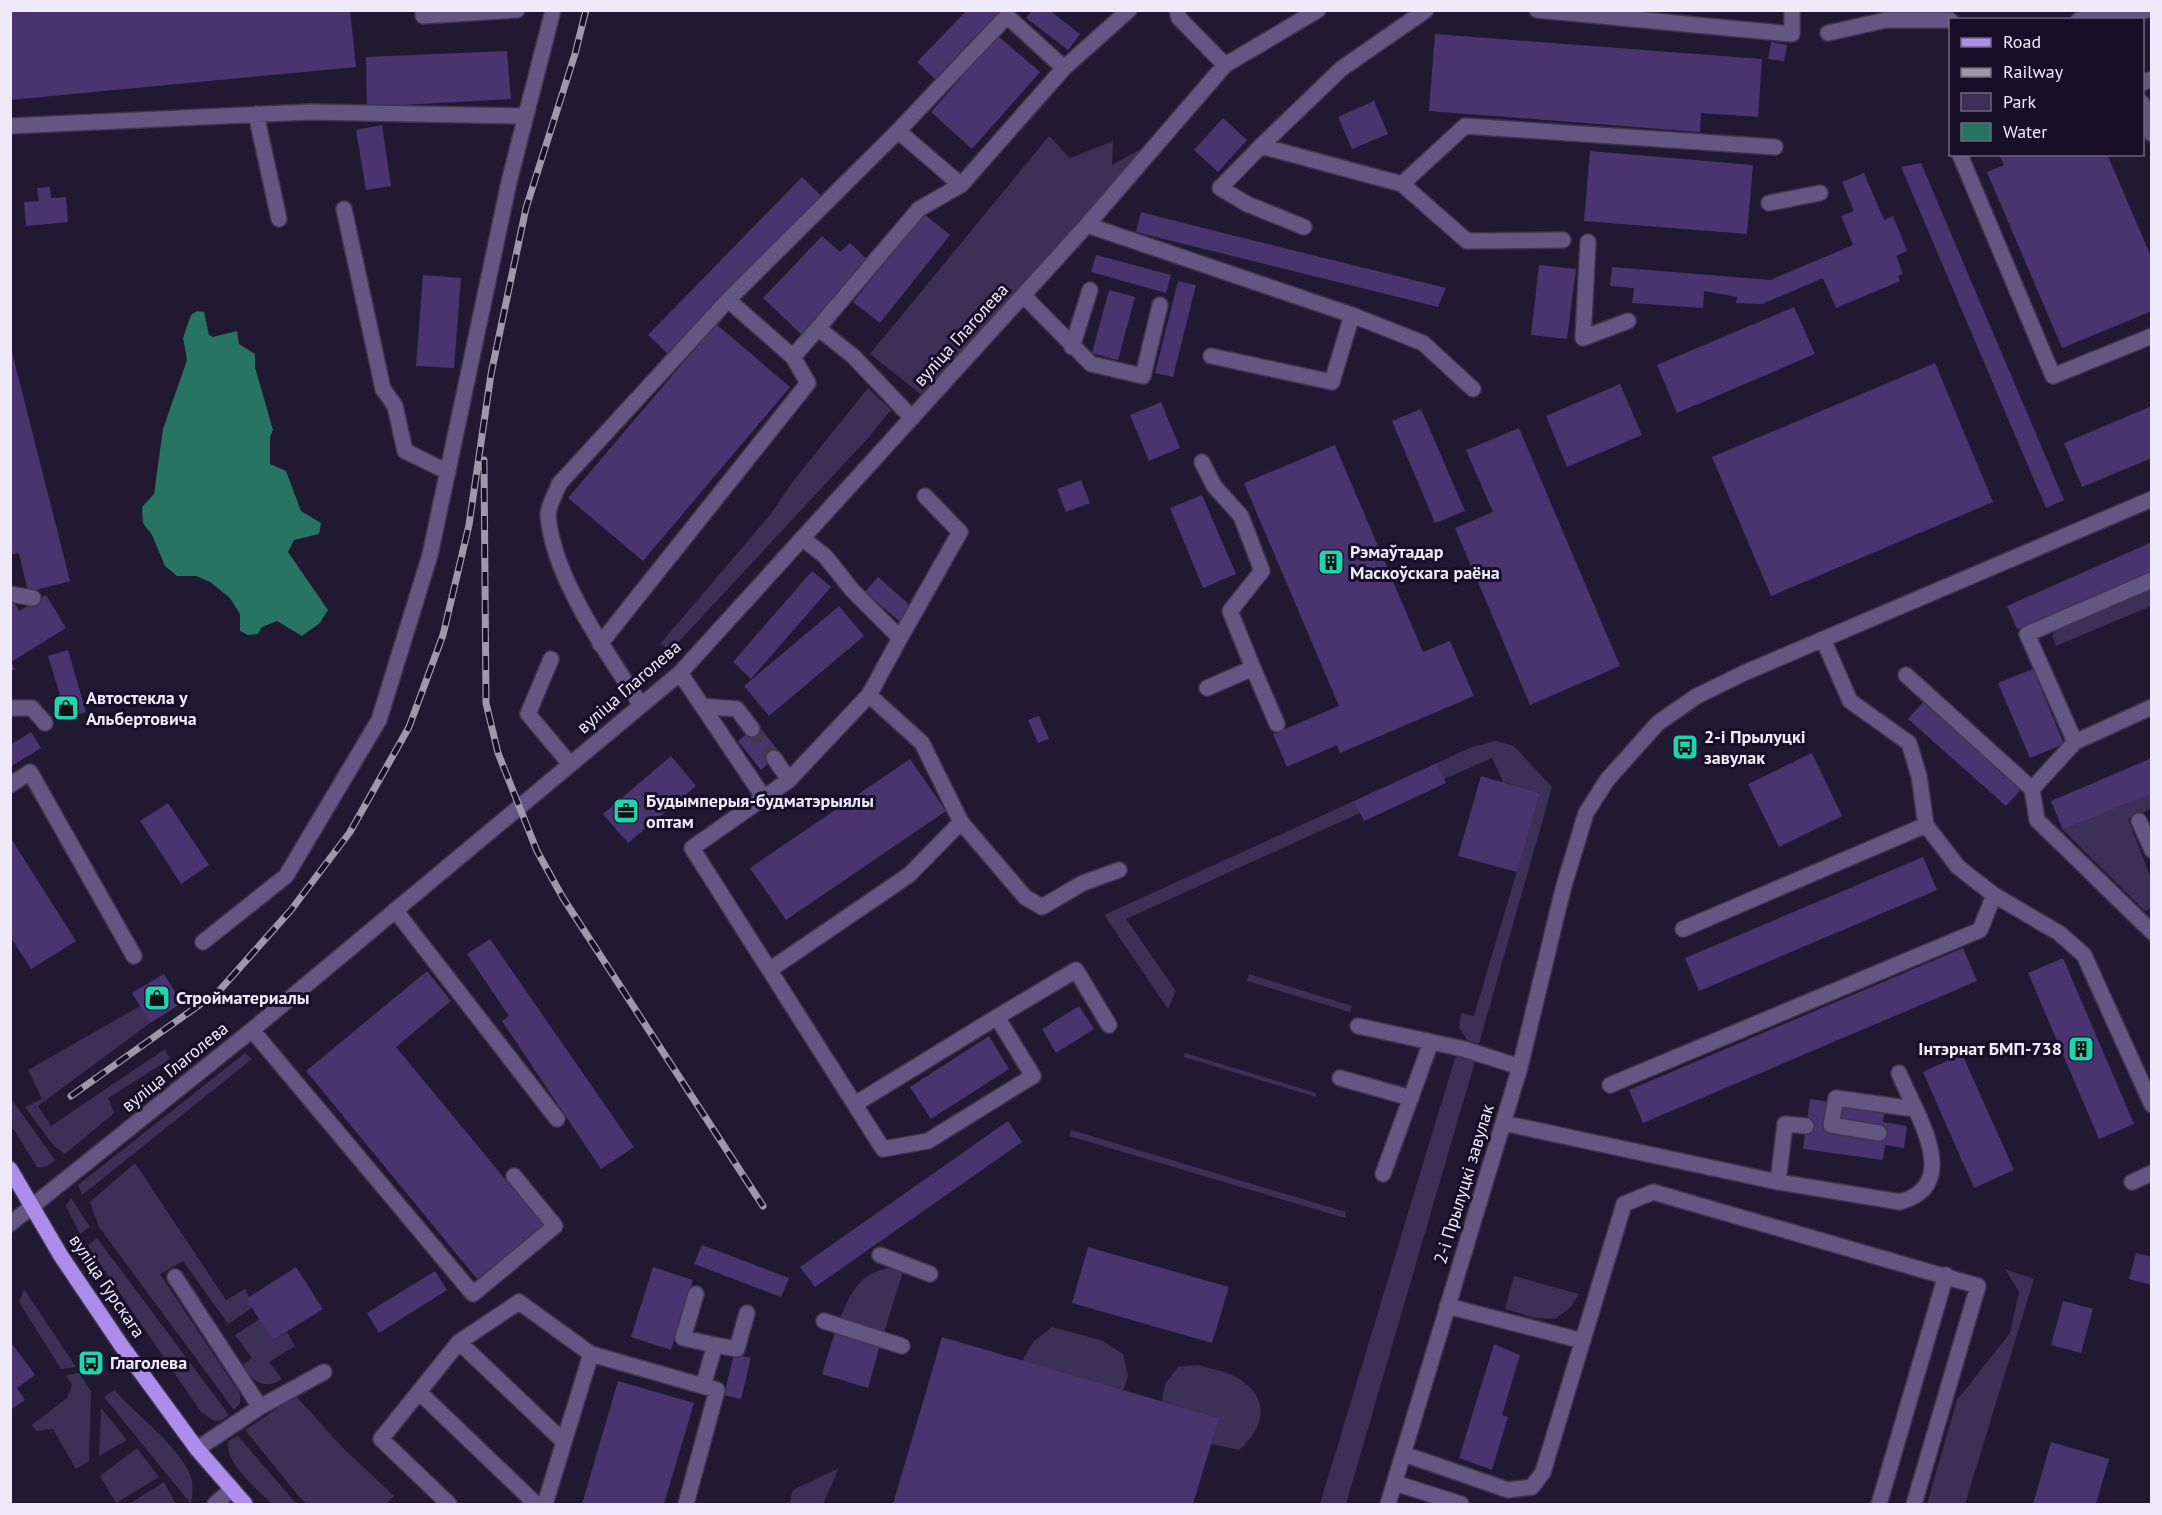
<svg xmlns="http://www.w3.org/2000/svg" width="2162" height="1515" viewBox="0 0 2162 1515" font-family="'PT Sans',sans-serif">
<style>
.green{fill:#3c3056}
.water{fill:#267461}
.building{fill:#493470}
.lines{fill:none;stroke-linecap:round;stroke-linejoin:round}
.minor-tunnel{stroke:#40384f;stroke-width:15;stroke-dasharray:15 8;stroke-linecap:butt}
.minor-casing{stroke:#3e354d;stroke-width:18}
.major-casing{stroke:#3e354d;stroke-width:18}
.minor{stroke:#645683;stroke-width:15}
.major{stroke:#ac8deb;stroke-width:15}
.rail-casing{stroke:#9e98ac;stroke-width:7}
.rail{stroke:#170f27;stroke-width:4.5;stroke-dasharray:14;stroke-linecap:butt}
.labels{text-anchor:middle;stroke-width:6;stroke-linejoin:round;paint-order:stroke}
.street-label{font-size:18px;fill:#eeeafb;stroke:#170f27}
.poi-label{font-size:18px;font-weight:bold;fill:#eeeafb;stroke:#170f27;text-anchor:start}
</style>
<rect width="100%" height="100%" fill="#211831"/>
<path class="green" d="M1049 136 1070 158 1113 141 1112 165 1156 141 923 396 870 354Z
M868 388 891 410 869 437 671 650 660 644 770 515 794 480Z
M2151 582V606L2056 646 2052 636 2062 620Z
M1496 741 1514 746 1552 787 1479 1044 1467 1040 1459 1027 1461 1013 1474 1016 1540 793 1503 782 1492 758 1444 779 1437 763 1472 747Z
M2151 793V809L2128 819 2151 878V908L2145 911 2063 830Z
M1354 801 1360 813 1126 919 1176 991 1168 1009 1104 915Z
M1249 974 1352 1006 1350 1012 1247 981Z
M140 1006 150 1023 38 1106 51 1126 165 1049 170 1059 108 1098 114 1113 65 1154 54 1146 25 1107 42 1099 28 1070Z
M245 1053 252 1059 82 1195 78 1185Z
M1185 1053 1316 1093V1097L1184 1057Z
M1462 1056 1475 1061 1346 1504H1320L1455 1058Z
M10 1097 55 1160C49 1166 45 1168 37 1167L11 1125Z
M1071 1130 1346 1212 1345 1218 1069 1136Z
M135 1163 226 1300 245 1289 249 1297 247 1299 252 1308 228 1324 183 1261 160 1274 240 1394V1403L234 1410 99 1227 90 1202Z
M71 1198 90 1227 80 1234 66 1206Z
M97 1238 229 1415 222 1420 214 1421 201 1412 88 1246Z
M894 1267 903 1272 880 1345 835 1332C847 1300 856 1271 894 1267Z
M2005 1269 2034 1279 1965 1504H1927L1957 1400 2010 1333 2019 1292Z
M1514 1276 1579 1294 1570 1308 1555 1319 1535 1318 1505 1309Z
M24 1289 76 1367 61 1369 19 1302Z
M260 1319 273 1340 287 1332 295 1346 269 1362 282 1379C264 1391 252 1381 243 1365L252 1358 235 1335Z
M1052 1327 1101 1340 1123 1354 1128 1376 1123 1390 1022 1361 1034 1341Z
M1199 1365C1210 1369 1226 1371 1236 1377 1271 1397 1266 1426 1239 1450L1211 1444 1218 1418 1162 1401 1165 1384 1178 1367Z
M79 1373 91 1391 89 1461 76 1469 53 1429 36 1431 32 1425 67 1398 72 1385 66 1375Z
M115 1390C134 1414 185 1450 192 1481 193 1489 192 1497 191 1504L104 1397Z
M296 1396 340 1445 394 1496 386 1504H307L301 1499 245 1430Z
M101 1408 127 1440 99 1456Z
M238 1436 293 1500 297 1504H272C257 1489 225 1464 228 1441Z
M137 1448 159 1477 116 1503 100 1476Z
M839 1468 823 1504H789L793 1490Z
M164 1482 176 1504H129Z"/>
<path class="water" d="M197 311 204 312 209 335 213 337 237 331 239 344 255 354V367L273 430 270 437V464L286 471 301 511 321 523 319 534 294 540 288 552 328 610 320 623 302 636 277 621 262 627 258 634 248 635 240 631V614L230 598 210 582 196 576H177L165 566 152 535 143 523 142 507 154 494 163 429 187 360 183 338 191 315Z"/>
<path class="building" d="M10 10H350L356 67 10 100Z
M967 10H1001L935 79 917 62Z
M1032 10H1049L1080 34 1068 50 1026 18Z
M1435 34 1762 59 1758 117 1701 113 1700 132 1429 111Z
M998 36 1040 72 972 149 931 112Z
M1771 42 1787 45 1784 61 1768 59Z
M507 51 511 99 367 107 366 57Z
M1374 101 1388 134 1352 149 1338 117Z
M1223 118 1247 140 1218 172 1194 150Z
M382 125 391 186 366 190 356 130Z
M1590 151 1753 165 1747 234 1584 221Z
M1999 154H2107L2152 259V311L2062 348 1987 172 2004 165Z
M1921 163 2064 500 2046 508 1901 167Z
M1864 173 1884 220 1893 216 1907 251 1896 256 1903 274 1898 276 1900 281 1836 308 1823 278 1762 304 1736 303 1737 297 1704 291 1703 308 1632 303 1634 288 1610 286 1612 267 1770 280 1853 245 1841 216 1854 211 1842 182Z
M802 177 822 197 668 354 648 335Z
M50 187 51 198 66 197 68 222 26 226 24 202 39 201 37 188Z
M1141 212 1227 234 1446 288 1438 307 1136 232Z
M924 214 950 235 880 323 853 302Z
M822 236 840 252 850 243 870 262 801 334 763 298Z
M1096 255 1171 275 1166 293 1091 272Z
M1539 265 1576 269 1567 339 1531 335Z
M423 275 461 278 454 368 416 366Z
M1178 281 1196 285 1173 377 1155 373Z
M1109 290 1135 297 1118 360 1092 353Z
M1794 307 1815 354 1677 413 1657 365Z
M716 324 790 387 643 561 568 498Z
M10 344 70 581 28 592 19 553 10 555Z
M1935 363 1993 502 1771 596 1712 457Z
M1620 384 1642 435 1567 467 1546 416Z
M1161 402 1180 448 1149 461 1130 415Z
M2152 406V458L2082 487 2064 443Z
M1421 409 1465 511 1435 523 1392 421Z
M1519 428 1620 666 1530 705 1455 528 1493 512 1466 450Z
M1335 445 1423 652 1450 641 1474 696 1340 753 1337 745 1287 767 1273 734 1339 706 1244 483Z
M1081 480 1090 503 1066 512 1057 489Z
M1202 495 1236 574 1203 588 1170 508Z
M2152 542V572L2017 629 2007 606Z
M812 571 831 587 751 679 733 662Z
M878 577 911 606 899 621 865 592Z
M46 595 66 628 11 662 15 669 10 672V605L14 602 19 611Z
M839 606 864 636 769 716 744 686Z
M68 650 86 712 67 718 48 656Z
M2033 669 2064 744 2030 758 1998 683Z
M1924 701 2022 788 2006 806 1908 719Z
M1039 716 1049 739 1038 743 1028 720Z
M758 725 780 753 761 770 738 741Z
M31 732 41 748 10 767V745Z
M1812 753 1842 816 1779 847 1748 784Z
M671 756 696 786 628 843 603 814Z
M2152 758V793L2063 830 2051 801Z
M910 759 946 811 786 920 750 868Z
M1437 763 1446 783 1364 821 1354 801Z
M1481 776 1540 793 1517 872 1458 856Z
M168 803 209 865 181 884 140 821Z
M10 837 76 941 31 969 10 936Z
M1923 857 1937 890 1699 991 1685 958Z
M490 939 634 1147 601 1169 502 1021 509 1016 467 954Z
M1963 948 1977 981 1643 1123 1629 1090Z
M2063 958 2134 1124 2099 1139 2028 973Z
M427 971 451 1001 396 1047 544 1226 478 1280 306 1071Z
M164 974 182 1003 150 1023 132 993Z
M1079 1006 1094 1029 1056 1053 1042 1029Z
M989 1036 1009 1069 931 1119 910 1087Z
M1962 1054 2014 1170 1974 1188 1923 1072Z
M1810 1099 1885 1110 1883 1122 1907 1126 1904 1148 1885 1145 1883 1160 1803 1149Z
M1008 1121 1022 1142 815 1287 800 1267Z
M702 1245 789 1278 781 1297 694 1264Z
M1088 1247 1229 1287 1212 1343 1072 1303Z
M2136 1253 2152 1257V1285L2129 1279Z
M296 1267 323 1309 273 1340 246 1299Z
M653 1267 693 1280 671 1350 631 1337Z
M435 1271 447 1290 379 1333 367 1313Z
M2063 1301 2093 1309 2081 1353 2051 1345Z
M835 1332 880 1345 868 1388 822 1374Z
M942 1337 1219 1418 1193 1504H893Z
M10 1341 35 1375 17 1388 25 1400 10 1410Z
M1494 1344 1520 1355 1502 1415 1508 1417 1492 1470 1459 1458Z
M734 1354 751 1358 741 1399 724 1395Z
M618 1381 694 1403 664 1504H582Z
M2051 1442 2109 1459 2096 1504H2033Z"/>
<g class="lines">
<path class="minor-tunnel" d="M752 729 774 758"/>
<g class="minor-casing">
<path id="minor" d="M423 10V16L517 10
M1177 10 1179 18 1225 65
M1537 10 1792 34V10
M2079 20 2148 10
M1828 33 1886 20H1950
M2142 83 2152 79
M2142 103 2152 134
M256 114 279 219
M10 126 310 112 526 116
M898 131 961 185
M1261 146 1341 69 1426 10
M1960 155 2053 376 2152 336
M1402 184 1465 126 1775 147
M1769 203 1820 193
M344 209 383 389 395 406 405 451 448 472
M1087 225 1352 315 1332 382 1211 356
M1304 227 1247 204 1220 188 1261 146 1402 184 1467 241 1563 240
M1588 242 1583 338 1628 321
M1023 295 1091 364 1143 376 1160 305
M728 300 898 131 1007 16 1064 68
M1352 315 1423 343 1473 389
M818 328 919 209 961 185 1064 68 1129 10
M1072 347 1090 290
M1202 462 1214 486 1241 516 1262 571 1230 611 1253 668 1207 688
M10 594 33 598
M900 638 960 532 925 496
M1823 639 1850 701 1909 743 1919 776 1926 825 1958 867 1994 895 2059 933 2084 955 2152 1105
M600 644 808 383 793 357
M551 659 528 714 570 764
M1253 668 1277 724
M680 673 764 798
M1906 675 2032 789 2037 820 2152 932
M641 705C607 653 553 578 548 515 548 506 556 493 559 484L728 300 793 357 818 328 854 357 912 418
M702 706 737 709 752 729
M10 708H32L45 723
M2075 742 2027 634 2152 580
M774 758 789 780 692 848 883 1149 928 1141 1033 1076 997 1017 1076 970 1109 1025
M789 780 869 695 900 638 852 590 825 556 802 538
M10 785 30 772 134 956
M2032 789 2075 742 2152 707
M2139 821 2152 850
M961 822 1025 897 1042 907 1083 883 1119 870
M395 910 557 1119
M1683 929 1926 825
M203 942 286 876 379 720 430 555 509 182 553 10
M771 969 909 875 961 822 922 743 869 695
M1358 1026 1464 1049 1520 1067
M252 1030 473 1294 555 1226 514 1176
M1340 1078 1411 1098
M1610 1085 1980 930 1994 895
M855 1104 997 1017
M1503 1123 1778 1182 1900 1202C1964 1184 1915 1113 1899 1073
M1879 1133 1831 1125 1836 1098 1914 1109
M1383 1174 1431 1042
M1778 1182 1785 1124 1806 1126
M2132 1182 2152 1173
M10 1224 252 1030 680 673 1087 225 1225 65 1318 10
M880 1255 930 1274
M175 1277 260 1407
M696 1294 683 1338 715 1345 703 1386
M1447 1306 1583 1341
M824 1321 902 1346
M459 1342 564 1442
M715 1345 737 1349 747 1313
M419 1392 536 1504
M197 1449 260 1407 324 1372
M1404 1454 1508 1490 1532 1487 1543 1472 1624 1204 1653 1192 1978 1286 1914 1504
M1395 1483 1461 1504
M215 1504 232 1489
M449 1504 381 1439 459 1342 519 1302 591 1354 717 1390 686 1504
M545 1504 591 1354
M1388 1504 1520 1067 1563 889 1586 813 1607 780 1658 723 1697 696 1744 673 2152 499
M1879 1504 1946 1275"/>
</g>
<g class="major-casing">
<path id="major" d="M10 1169 61 1256 121 1345 197 1449 245 1504"/>
</g>
<use href="#minor" class="minor"/>
<use href="#major" class="major"/>
<g class="rail-casing">
<path id="rail" d="M484 460 486 703 498 753 537 851 563 898 763 1206
M71 1096 219 991 291 910 350 832 409 727 443 635 469 525 491 374 526 208 575 54 586 10"/>
</g>
<use href="#rail" class="rail"/>
</g>
<defs>
<g id="building-square" transform="scale(1.35)"><rect x="-9" y="-9" width="18" height="18" rx="4" fill="#1fd5b0" stroke="#170f27"/><path d="M-4-6H4V6H1V3H-1V6H-4ZM-2.5-4.3h1.7v1.8h-1.7ZM.8-4.3h1.7v1.8H.8ZM-2.5-1h1.7V.8h-1.7ZM.8-1h1.7V.8H.8Z" fill="#111"/></g>
<g id="shop-square" transform="scale(1.35)"><rect x="-9" y="-9" width="18" height="18" rx="4" fill="#1fd5b0" stroke="#170f27"/><path d="M-5-2.5h2.3a2.7 3.5 0 0 1 5.4 0H5L5.5 6h-11ZM-1.5-2.5h3a1.5 2.3 0 0 0-3 0Z" fill="#111"/></g>
<g id="bus-square" transform="scale(1.35)"><rect x="-9" y="-9" width="18" height="18" rx="4" fill="#1fd5b0" stroke="#170f27"/><path d="M-5-6H5V4H4V6H2V4H-2V6H-4V4H-5ZM-3.5-4V0h7V-4ZM-3.5 1.2v1.5H-2V1.2ZM2 1.2v1.5H3.5V1.2Z" fill="#111"/></g>
<g id="office-square" transform="scale(1.35)"><rect x="-9" y="-9" width="18" height="18" rx="4" fill="#1fd5b0" stroke="#170f27"/><path d="M-6-3h4V-5.5h4V-3h4V5H-6ZM-1-4.5V-3h2v-1.5ZM-6 0V1H6V0Z" fill="#111"/></g>
</defs>
<g fill-rule="evenodd">
<use href="#building-square" x="1331" y="562"/>
<use href="#shop-square" x="66" y="708"/>
<use href="#bus-square" x="1685" y="747"/>
<use href="#office-square" x="626" y="811"/>
<use href="#shop-square" x="157" y="998"/>
<use href="#building-square" x="2081" y="1049"/>
<use href="#bus-square" x="91" y="1363"/>
</g>
<g class="labels">
<g class="street-label">
<text transform="translate(961 335) rotate(-48)" y="6">вуліца Глаголева</text>
<text transform="translate(629 687) rotate(-41)" y="6">вуліца Глаголева</text>
<text transform="translate(175 1067) rotate(-39)" y="6">вуліца Глаголева</text>
<text transform="translate(1464 1184) rotate(-73)" y="6">2-і Прылуцкі завулак</text>
<text transform="translate(107 1286) rotate(56)" y="6">вуліца Гурскага</text>
</g>
<g class="poi-label">
<text x="1350" y="558">Рэмаўтадар<tspan x="1350" dy="21">Маскоўскага раёна</tspan></text>
<text x="86" y="704">Автостекла у<tspan x="86" dy="21">Альбертовича</tspan></text>
<text x="1704" y="743">2-і Прылуцкі<tspan x="1704" dy="21">завулак</tspan></text>
<text x="646" y="807">Будымперыя-будматэрыялы<tspan x="646" dy="21">оптам</tspan></text>
<text x="176" y="1004">Стройматериалы</text>
<text x="2062" y="1055" text-anchor="end">Інтэрнат БМП-738</text>
<text x="110" y="1369">Глаголева</text>
</g>
</g>
<rect width="2162" height="1515" fill="none" stroke="#eeeafb" stroke-width="24"/>
<rect x="1949" y="18" width="195" height="138" fill="#170f27" stroke="#6d677c" stroke-width="1.5"/>
<rect x="1961" y="38" width="30" height="9" fill="#ac8deb" stroke="#6d677c" stroke-width="1.5"/>
<text x="2003" y="48" font-size="18" fill="#eeeafb">Road</text>
<rect x="1961" y="68" width="30" height="9" fill="#9e98ac" stroke="#6d677c" stroke-width="1.5"/>
<text x="2003" y="78" font-size="18" fill="#eeeafb">Railway</text>
<rect x="1961" y="93" width="30" height="18" fill="#3c3056" stroke="#6d677c" stroke-width="1.5"/>
<text x="2003" y="108" font-size="18" fill="#eeeafb">Park</text>
<rect x="1961" y="123" width="30" height="18" fill="#267461" stroke="#6d677c" stroke-width="1.5"/>
<text x="2003" y="138" font-size="18" fill="#eeeafb">Water</text>
</svg>
